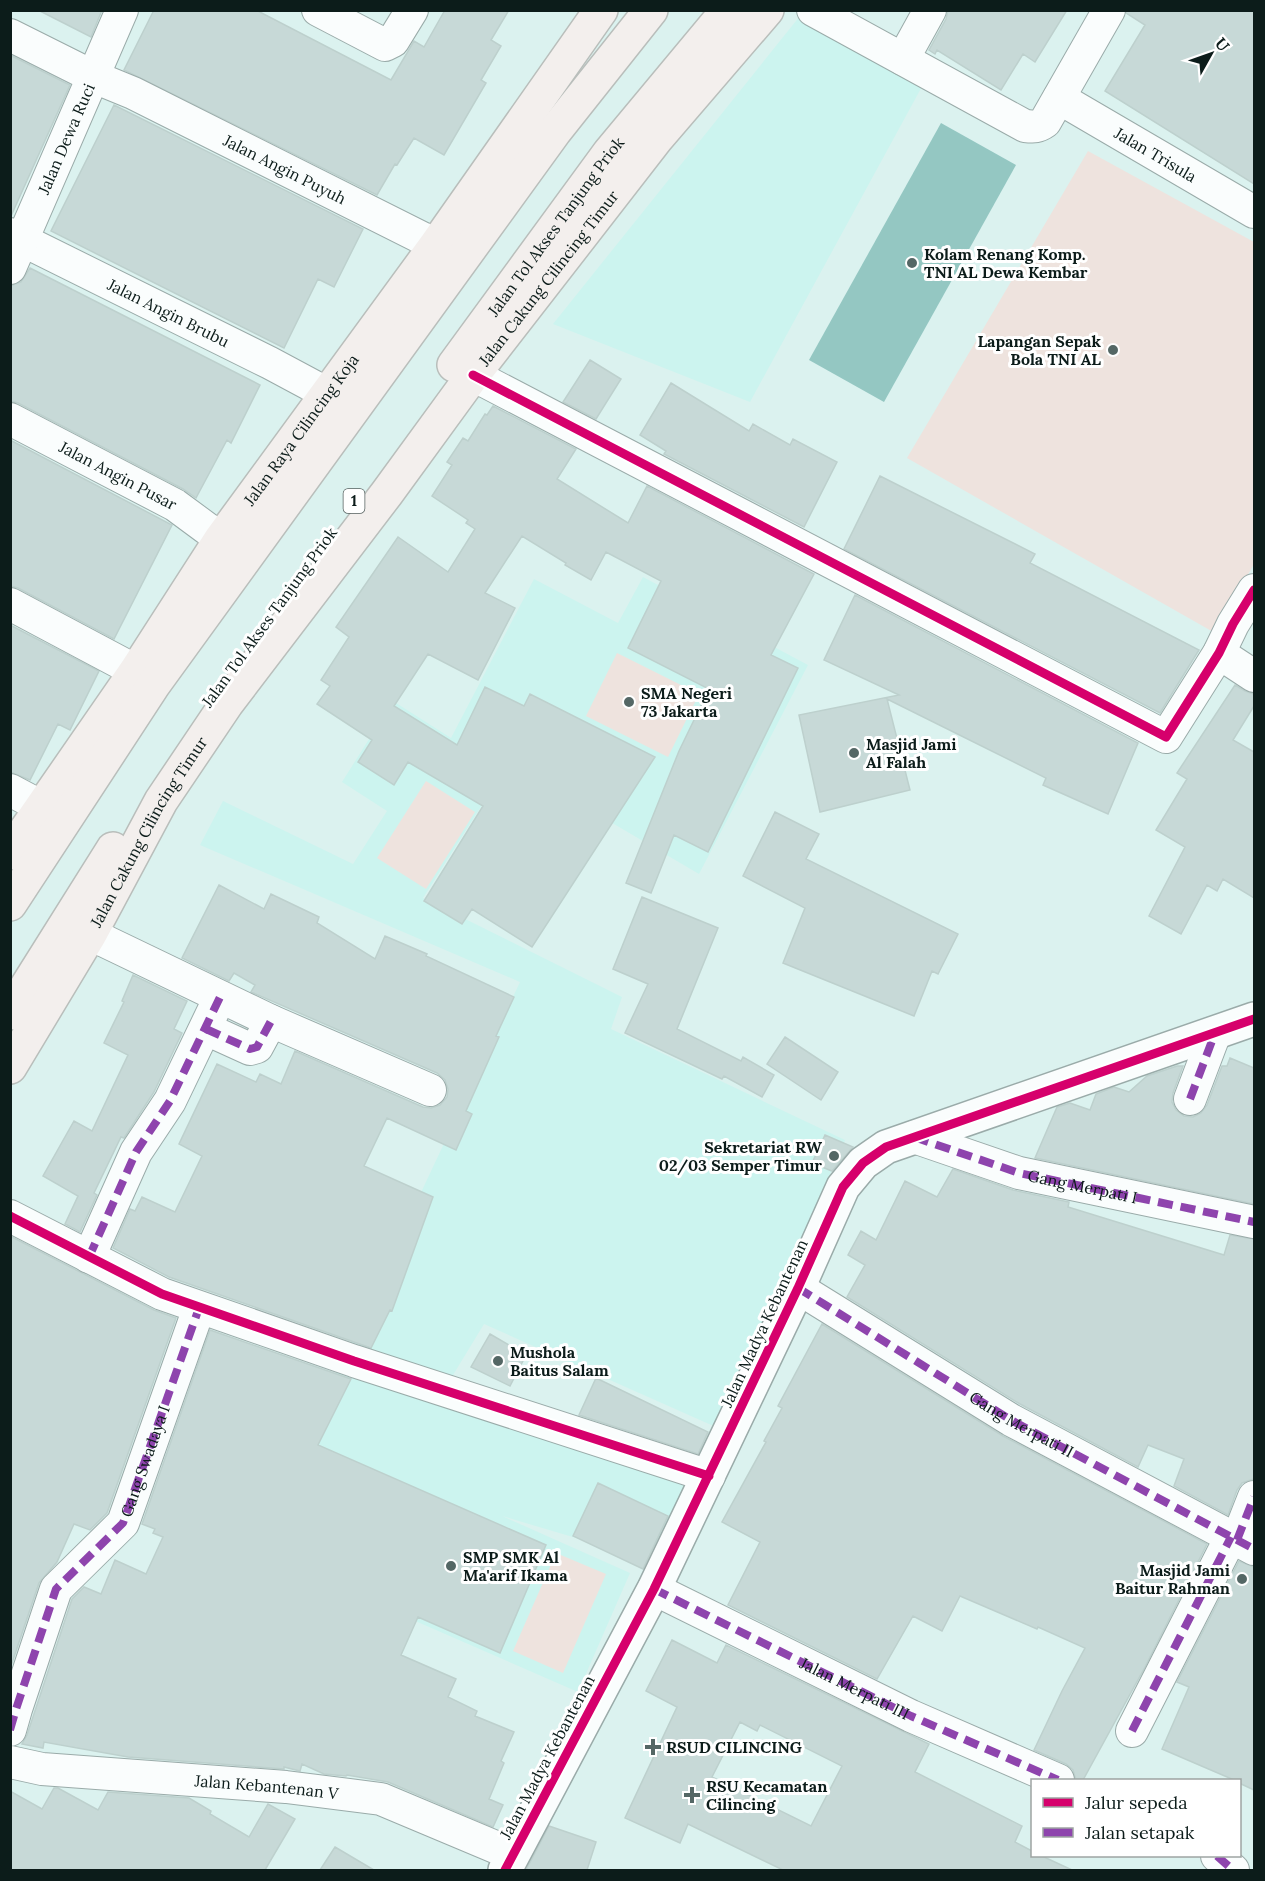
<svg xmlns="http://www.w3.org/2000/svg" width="1265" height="1881" viewBox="0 0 1265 1881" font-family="Lora,serif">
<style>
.built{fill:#ccf4ef}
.green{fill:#eee3de}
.water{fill:#94c7c2}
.building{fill:#c7d9d7;stroke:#bdd0cd;stroke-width:1.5;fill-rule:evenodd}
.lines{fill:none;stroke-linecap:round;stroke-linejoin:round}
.street-casing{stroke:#9aaba9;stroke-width:34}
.secondary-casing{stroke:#9aaba9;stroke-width:36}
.highway-casing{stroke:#b9bebb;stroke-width:36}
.street{stroke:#fafdfd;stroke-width:32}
.secondary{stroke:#fafdfd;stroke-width:33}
.highway{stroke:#f3efed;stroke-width:33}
.quiet{stroke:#8e44ad;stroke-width:8;stroke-dasharray:15 8;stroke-linecap:butt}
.cycleway-casing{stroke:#fff;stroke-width:13}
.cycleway{stroke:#d6006c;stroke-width:9}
.poi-dot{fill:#546765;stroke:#fff;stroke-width:2}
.labels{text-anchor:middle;stroke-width:6;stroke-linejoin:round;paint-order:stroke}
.shield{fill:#fff;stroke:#55605f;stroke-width:1.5}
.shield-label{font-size:15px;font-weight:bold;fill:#0c1c1a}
.street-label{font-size:16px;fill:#0c1c1a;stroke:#fff}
.poi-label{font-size:16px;font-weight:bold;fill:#0c1c1a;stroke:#fff;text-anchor:start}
</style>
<rect width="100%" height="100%" fill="#dbf2ef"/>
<path class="built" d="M804 11 925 81 750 402 553 324Z
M643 577 808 665 699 874 551 787 458 742 503 772 423 898 622 997 611 1029 845 1140 718 1428 484 1324 450 1380 699 1466 647 1559 502 1516 630 1573 578 1692 273 1559 297 1456 520 982 200 845 223 801 353 864 387 811 342 782 393 701 451 738 534 579 618 623Z"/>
<path class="green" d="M1088 151 1254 242V564L1215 633 907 458Z
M617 653 699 694 668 757 586 716Z
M426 781 475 812 426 889 377 858Z
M556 1553 606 1574 563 1673 513 1651Z"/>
<path class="water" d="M941 123 1016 165 884 402 809 360Z"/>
<path class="building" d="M38 10H102L91 37Z
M154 10H256L391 80 414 41 424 47 445 10H509L491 40 501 46 481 80 486 83 444 155 414 138 397 165 395 164 377 195 124 70Z
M948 10H1067L1035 62 1023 54 1001 90 937 50 935 54 929 50 946 19Z
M1127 10H1254V184L1105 91 1145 25 1126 13Z
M10 55 70 85 11 216H10Z
M114 105 363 229 334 287 318 279 284 348 51 231Z
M30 268 260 385 231 443 227 440 196 498 183 489 18 403 10 401V286L21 282Z
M590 360 621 379 596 419 563 402Z
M671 383 749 431 753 424 790 445 793 439 837 462 804 527 664 454 666 451 640 435Z
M493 406 576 449 557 479 628 523 647 486 814 574 771 655 798 668 708 852 674 835 651 893 626 883 679 751 709 689 628 648 661 581 606 552 591 580 565 565 566 563 522 536 485 593 515 608 478 680 428 654 394 706 457 745 485 687 524 706 530 694 655 757 532 947 472 909 462 924 424 901 483 806 408 762 394 785 358 762 372 740 317 704 330 686 321 680 349 637 336 627 398 537 448 572 475 529 466 523 468 520 432 496 452 465 447 462 463 438 468 441 485 414 487 415Z
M10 440 172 525 114 639 18 588 10 586Z
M880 476 1035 554 1030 563 1199 650 1160 713 844 549Z
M855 595 1138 743 1108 814 1043 785 1046 778 887 699 910 790 820 812 799 715 899 695 824 660Z
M10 625 99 671 70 730 58 724 30 780 10 772Z
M1235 685 1245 691 1254 694V706L1233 740 1254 752V898L1223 879 1217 891 1207 885 1181 934 1149 916 1185 847 1156 830 1187 779 1177 773Z
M775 812 819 834 806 859 958 934 938 974 932 971 914 1016 783 963 805 908 743 876Z
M219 885 264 909 271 894 319 917 317 923 375 959 385 936 427 954 426 956 514 997 496 1036 499 1037 466 1111 472 1114 456 1150 387 1118 364 1166 433 1197 392 1311 390 1310 371 1348 169 1277 113 1248 130 1209 135 1211 142 1197 175 1212 202 1156 179 1144 217 1064 256 1082 260 1074 281 1084 295 1051 423 1107 431 1108 440 1105 447 1097 448 1089 445 1080 437 1073 251 992 255 985 234 973 229 981 182 958Z
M642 897 718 928 677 1029 741 1061 743 1057 774 1075 762 1097 724 1076 722 1079 625 1033 648 984 613 969Z
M133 975 187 1001 174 1029 182 1033 154 1092 124 1138 121 1137 94 1193 97 1195 80 1232 65 1224 78 1196 43 1176 74 1121 92 1131 128 1055 104 1043 124 1002 122 1001Z
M785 1037 838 1072 821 1100 767 1064Z
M1230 1058 1254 1068V1204L1035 1158 1057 1107 1070 1103 1090 1110 1096 1094 1114 1087 1129 1092 1147 1076 1177 1066H1183L1173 1093 1172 1102 1176 1110 1184 1116 1193 1117 1201 1113 1207 1105 1222 1066H1227Z
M825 1135 853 1147 832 1171 812 1163Z
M953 1169 1013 1190 1069 1202 1068 1207 1224 1255 1230 1235 1254 1239V1479L1242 1483 1237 1490 1228 1515 1174 1486 1184 1459 1148 1445 1138 1467 1020 1404 847 1297 865 1265 848 1255 861 1231 876 1240 905 1181 937 1197Z
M10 1236 154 1310 176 1318 107 1513 90 1530 74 1524 57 1562 39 1583 10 1669Z
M822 1324 1003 1436 1207 1544 1145 1667 1083 1780H1076L1073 1770 1066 1764 1034 1750 1062 1691 1085 1648 1038 1627 1037 1629 960 1596 942 1631 913 1616 877 1679 728 1605 760 1542 722 1522 766 1442 764 1441 782 1408 778 1406Z
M210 1330 351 1379 318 1445 546 1545 500 1653 418 1617 401 1655 456 1679 448 1697 477 1711 475 1716 514 1732 501 1761 504 1763 489 1799 503 1805 493 1827 388 1782 347 1775 346 1776 324 1774 302 1764 300 1771 284 1767V1769L128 1757 44 1742 43 1748 22 1744 27 1735 72 1599 84 1587 101 1594 115 1560 146 1574 163 1537 153 1533 155 1529 142 1524Z
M490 1334 526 1355 510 1386 471 1367Z
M596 1378 708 1432 698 1454 579 1415Z
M598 1483 668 1516 643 1569 573 1536Z
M1239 1561 1254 1567V1790L1239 1783V1780H1234L1162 1749 1189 1687 1177 1682Z
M672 1640 717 1663 726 1645 929 1744 915 1772 1022 1826 1015 1842 1032 1851V1856H1042L1072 1870H783L688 1824 680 1843 625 1818 677 1707 646 1691ZM740 1722 757 1731 760 1725 842 1766 811 1826 712 1777Z
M54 1788H58L98 1810 108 1792 189 1798 211 1811 210 1814 249 1837 268 1804 295 1819 265 1870H10V1791L42 1809Z
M549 1826 596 1842 587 1870H526Z
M335 1847 374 1870H320Z"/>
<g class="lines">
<g class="street-casing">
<g id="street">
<path d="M318 10 385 45 393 41 412 10"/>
<path d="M813 10 1025 126C1034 127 1038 127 1045 122L1109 10"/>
<path id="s1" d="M10 35 94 77 133 93 436 245"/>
<path d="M903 59 930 10"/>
<path id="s2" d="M1059 98 1254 212"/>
<path id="s3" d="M10 234 270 363 326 393"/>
<path id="s4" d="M10 268 122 10"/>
<path d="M473 375 1166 737 1219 653 1233 624 1254 590"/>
<path id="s5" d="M10 419 175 505 221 539"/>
<path d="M10 604 136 671"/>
<path d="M1219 653 1254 676"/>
<path d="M10 790 42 807"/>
<path d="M90 934 271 1021 430 1090"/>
<path d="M206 1029 250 1049 257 1047 271 1021"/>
<path d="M1190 1099 1215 1033"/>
<path d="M914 1137 1019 1173 1254 1222"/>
<path d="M10 1216 162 1294 354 1361 709 1476"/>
<path d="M89 1257 136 1152 170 1101 220 997"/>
<path d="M798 1288 1011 1420 1254 1549"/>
<path d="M1237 1540 1254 1497"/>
<path d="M654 1589 911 1716 1058 1780"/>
<path d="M10 1730 16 1709 56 1589 123 1523 199 1308"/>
<path d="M1132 1731 1231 1537"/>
<path id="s6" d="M10 1762 42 1769 286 1787 381 1799 512 1854"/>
<path d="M1217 1856 1233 1870"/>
</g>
</g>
<g class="secondary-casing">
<path id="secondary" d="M505 1870 654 1589 798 1288 843 1187 863 1163 886 1147 1254 1019"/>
</g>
<g class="highway-casing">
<g id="highway">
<path id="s7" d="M454 365 609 153 728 10"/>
<path id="s8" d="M10 853 136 671 221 539 436 245 601 10"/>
<path d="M10 904 154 684 555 131 651 10"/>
<path d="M10 1013 113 849"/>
<path id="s9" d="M10 1067 90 934 161 801 227 703 387 493 473 375 657 138 767 10"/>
</g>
</g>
<use href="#street" class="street"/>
<use href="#secondary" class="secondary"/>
<use href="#highway" class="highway"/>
<g class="quiet">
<path d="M206 1029 250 1049 257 1047 271 1021"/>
<path d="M1190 1099 1215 1033"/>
<path id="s10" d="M914 1137 1019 1173 1254 1222"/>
<path d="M89 1257 136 1152 170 1101 220 997"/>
<path id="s11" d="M798 1288 1011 1420 1254 1549"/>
<path d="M1237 1540 1254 1497"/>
<path id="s12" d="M654 1589 911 1716 1058 1780"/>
<path id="s13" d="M10 1730 16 1709 56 1589 123 1523 199 1308"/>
<path d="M1132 1731 1231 1537"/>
<path d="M1217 1856 1233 1870"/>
</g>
<g class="cycleway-casing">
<path id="cycleway" d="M473 375 1166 737 1219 653 1233 624 1254 590
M10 1216 162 1294 354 1361 709 1476
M505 1870 654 1589 798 1288 843 1187 863 1163 886 1147 1254 1019"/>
</g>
<use href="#cycleway" class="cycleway"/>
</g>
<g class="poi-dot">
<circle cx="912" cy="263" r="6"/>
<circle cx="1113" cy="350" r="6"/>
<circle cx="629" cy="702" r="6"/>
<circle cx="854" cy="753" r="6"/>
<circle cx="834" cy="1156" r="6"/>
<circle cx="498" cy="1361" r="6"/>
<circle cx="451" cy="1566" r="6"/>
<circle cx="1242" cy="1579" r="6"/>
<path d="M650 1738h6v6h6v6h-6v6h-6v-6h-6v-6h6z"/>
<path d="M689 1786h6v6h6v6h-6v6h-6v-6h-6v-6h6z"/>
</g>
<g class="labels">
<rect class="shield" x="343.5" y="489" width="21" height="24" rx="4.5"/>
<g class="shield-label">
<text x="354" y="506">1</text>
</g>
<g class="street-label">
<text dy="6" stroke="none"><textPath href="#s4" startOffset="141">Jalan Dewa Ruci</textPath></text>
<text dy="6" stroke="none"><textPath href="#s2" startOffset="112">Jalan Trisula</textPath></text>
<text dy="6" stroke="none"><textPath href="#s1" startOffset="306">Jalan Angin Puyuh</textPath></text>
<text dy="6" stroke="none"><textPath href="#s7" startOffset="172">Jalan Tol Akses Tanjung Priok</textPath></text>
<text dy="6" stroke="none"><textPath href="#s9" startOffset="957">Jalan Cakung Cilincing Timur</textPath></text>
<text dy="6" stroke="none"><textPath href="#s3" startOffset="177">Jalan Angin Brubu</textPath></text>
<text dy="6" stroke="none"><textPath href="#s8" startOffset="514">Jalan Raya Cilincing Koja</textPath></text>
<text dy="6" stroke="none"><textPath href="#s5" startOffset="122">Jalan Angin Pusar</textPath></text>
<text transform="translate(269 617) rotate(-54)" y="6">Jalan Tol Akses Tanjung Priok</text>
<text dy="6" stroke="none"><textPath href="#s9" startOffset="273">Jalan Cakung Cilincing Timur</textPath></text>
<text dy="6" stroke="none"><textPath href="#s10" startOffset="176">Gang Merpati I</textPath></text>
<text transform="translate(764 1323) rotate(-65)" y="6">Jalan Madya Kebantenan</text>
<text dy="6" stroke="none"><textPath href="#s11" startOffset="262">Gang Merpati II</textPath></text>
<text dy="6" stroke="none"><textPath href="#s13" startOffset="308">Gang Swadaya I</textPath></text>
<text dy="6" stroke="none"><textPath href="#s12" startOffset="224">Jalan Merpati III</textPath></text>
<text transform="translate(547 1757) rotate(-62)" y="6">Jalan Madya Kebantenan</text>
<text dy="6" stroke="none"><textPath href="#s6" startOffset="258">Jalan Kebantenan V</textPath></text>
</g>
<g class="poi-label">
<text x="924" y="260">Kolam Renang Komp.<tspan x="924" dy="18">TNI AL Dewa Kembar</tspan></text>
<text x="1101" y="347" text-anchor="end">Lapangan Sepak<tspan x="1101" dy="18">Bola TNI AL</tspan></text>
<text x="641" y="699">SMA Negeri<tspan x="641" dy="18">73 Jakarta</tspan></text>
<text x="866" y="750">Masjid Jami<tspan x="866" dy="18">Al Falah</tspan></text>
<text x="822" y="1153" text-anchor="end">Sekretariat RW<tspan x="822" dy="18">02/03 Semper Timur</tspan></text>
<text x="510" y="1358">Mushola<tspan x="510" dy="18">Baitus Salam</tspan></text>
<text x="463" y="1563">SMP SMK Al<tspan x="463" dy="18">Ma'arif Ikama</tspan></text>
<text x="1230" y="1576" text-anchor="end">Masjid Jami<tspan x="1230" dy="18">Baitur Rahman</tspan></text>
<text x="666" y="1753">RSUD CILINCING</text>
<text x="706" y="1792">RSU Kecamatan<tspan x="706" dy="18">Cilincing</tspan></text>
</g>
</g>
<rect width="1265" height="1881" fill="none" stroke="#0c1c1a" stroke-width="24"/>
<rect x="1031" y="1779" width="210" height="78" fill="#ffffff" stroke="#9ea4a3" stroke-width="1.5"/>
<rect x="1043" y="1798" width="30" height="9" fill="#d6006c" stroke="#9ea4a3" stroke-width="1.5"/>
<text x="1085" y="1809" font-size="18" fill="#0c1c1a">Jalur sepeda</text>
<rect x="1043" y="1828" width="30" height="9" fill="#8e44ad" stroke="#9ea4a3" stroke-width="1.5"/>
<text x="1085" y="1839" font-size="18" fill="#0c1c1a">Jalan setapak</text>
<g transform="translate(1211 54) rotate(50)" stroke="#ffffff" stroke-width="4.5" paint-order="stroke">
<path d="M0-4.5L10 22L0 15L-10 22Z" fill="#0c1c1a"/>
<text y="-9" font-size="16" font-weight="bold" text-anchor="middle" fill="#0c1c1a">U</text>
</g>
</svg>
